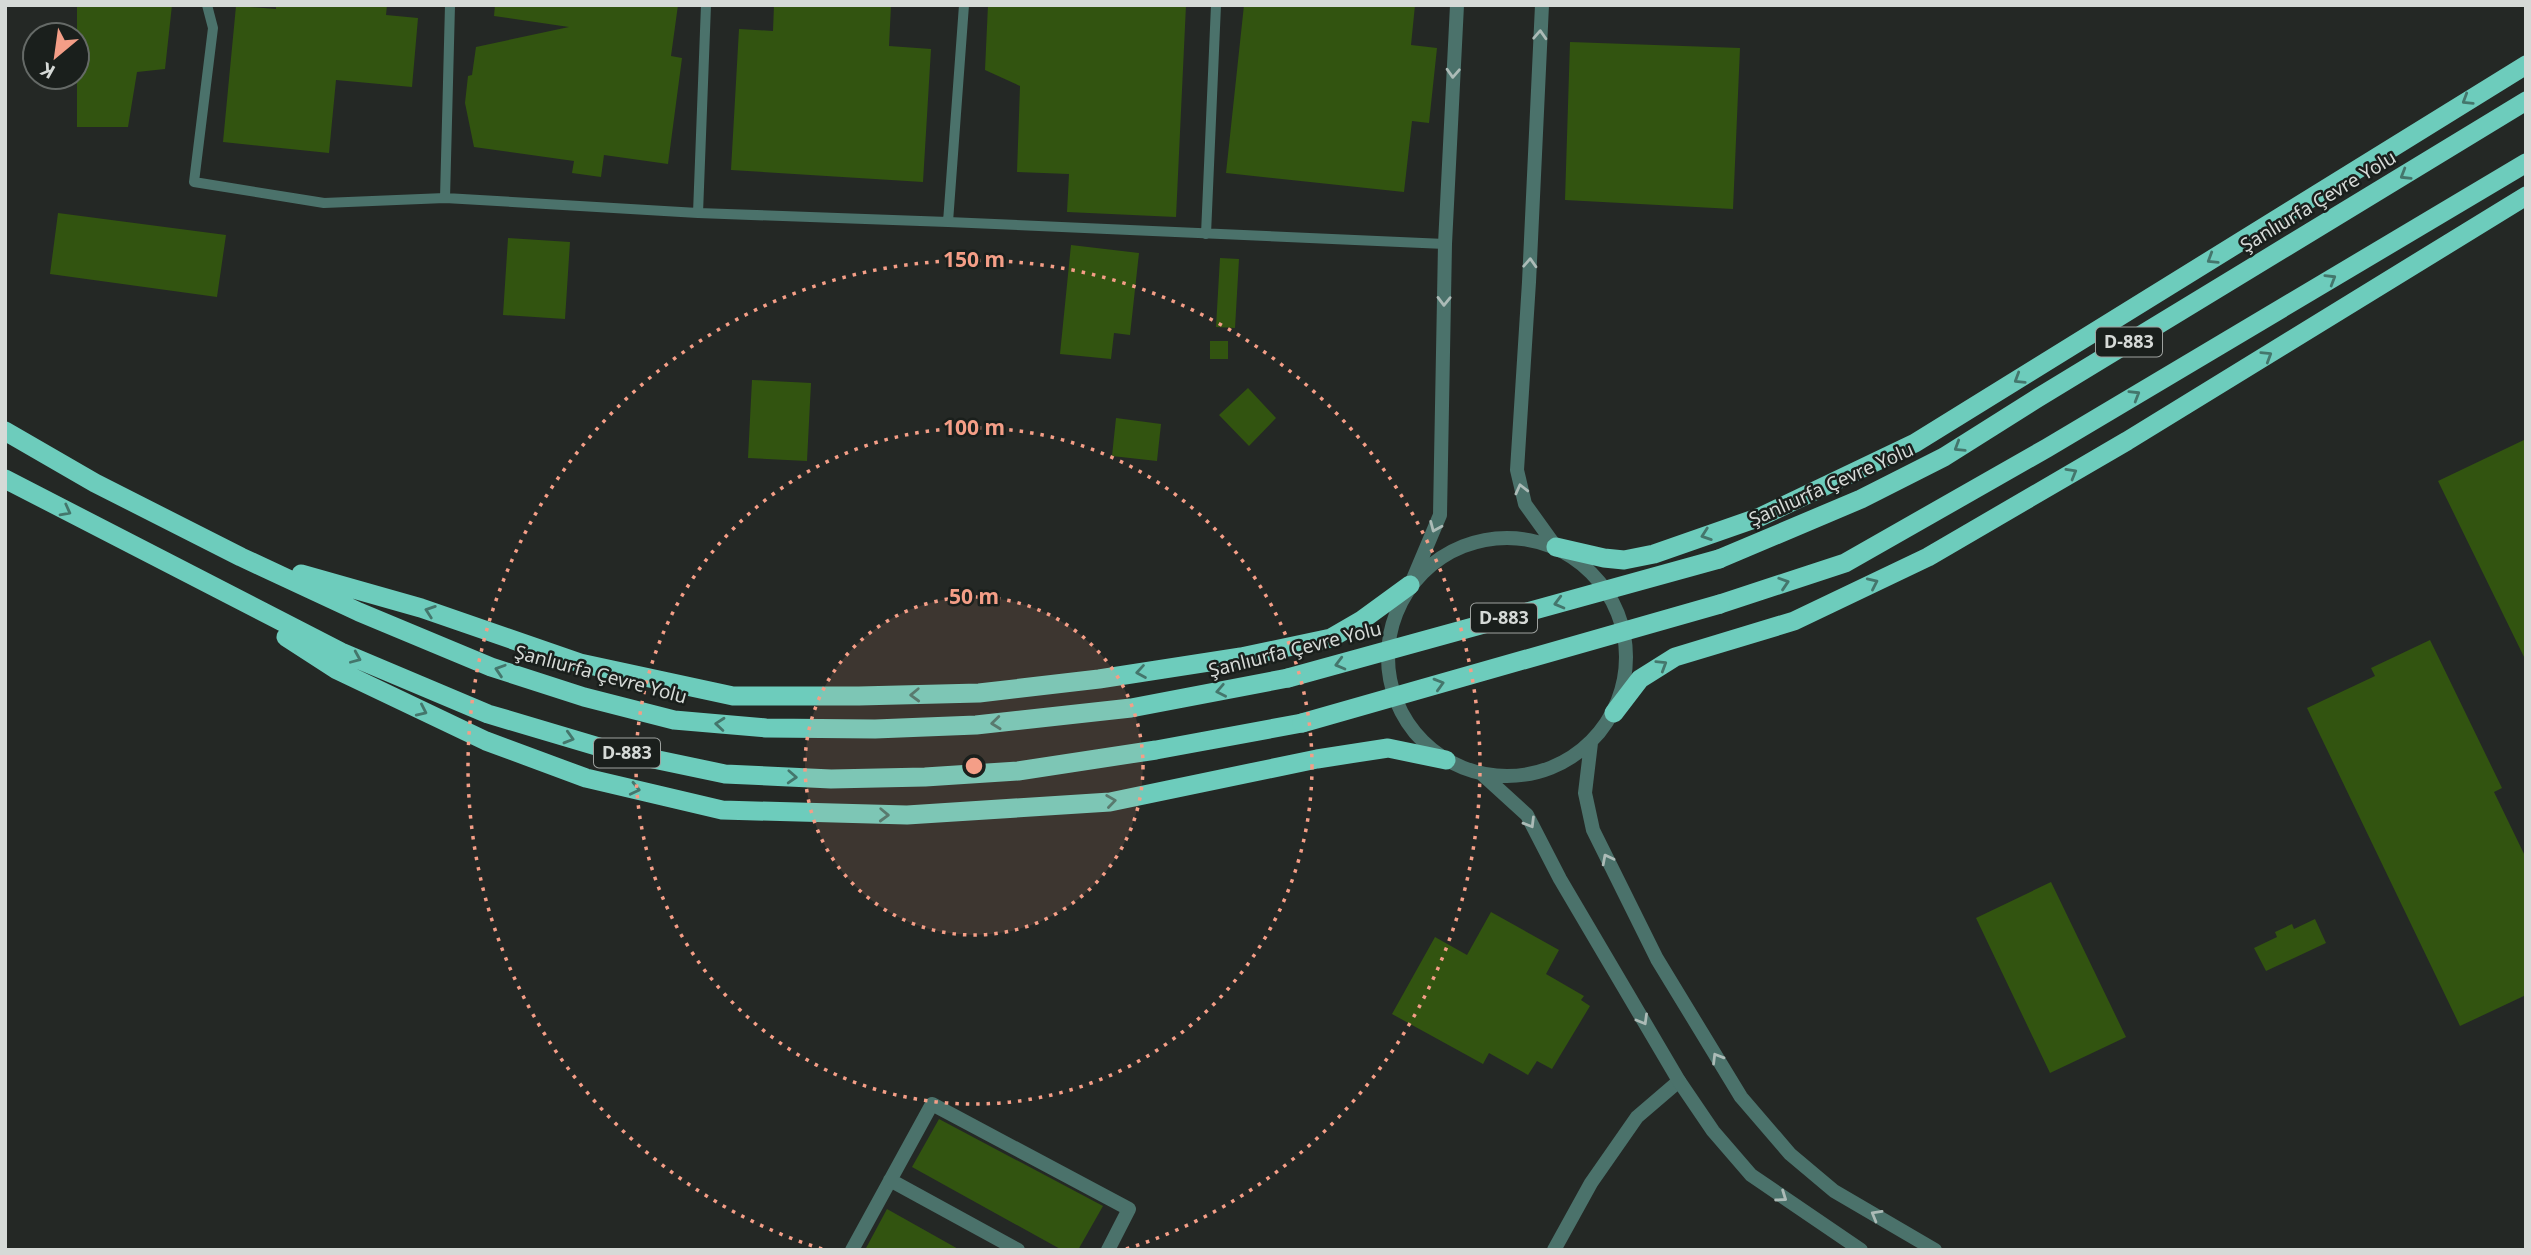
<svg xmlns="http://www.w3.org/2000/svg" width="2531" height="1255" viewBox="0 0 2531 1255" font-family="'Noto Sans',sans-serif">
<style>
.building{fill:#325410}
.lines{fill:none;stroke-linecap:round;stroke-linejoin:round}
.service{stroke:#4b726b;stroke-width:10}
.minor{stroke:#4b726b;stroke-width:14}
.tertiary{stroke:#4b726b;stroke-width:14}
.trunk{stroke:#6dccbc;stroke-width:19}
.trunk-bridge{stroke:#6dccbc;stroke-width:19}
.oneway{stroke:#acbbb7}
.oneway2{stroke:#44766c}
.ring{fill:none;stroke:#f49e87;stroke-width:3.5;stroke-dasharray:3.5 7}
.labels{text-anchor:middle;stroke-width:5;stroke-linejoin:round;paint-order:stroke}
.shield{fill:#1a1f1c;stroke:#9ea29f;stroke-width:2}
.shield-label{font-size:18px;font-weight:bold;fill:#d6dad7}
.street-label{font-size:19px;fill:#d6dad7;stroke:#1a1f1c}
.centre{fill:#f49e87;stroke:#1a1f1c;stroke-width:3.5}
.ring-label{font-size:21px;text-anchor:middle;font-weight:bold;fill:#f49e87;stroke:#1a1f1c;stroke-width:5;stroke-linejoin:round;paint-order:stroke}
</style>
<rect width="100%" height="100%" fill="#242825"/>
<path class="building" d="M77 5H172L165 69 137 72 128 127H77Z
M276 5H387L386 15 418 18 412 87 336 80 329 153 223 142 236 6 276 9Z
M495 5H678L671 56 682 58 668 164 604 155 601 177 572 173 574 161 474 147 465 103 468 76 472 75 476 47 569 27 494 16Z
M774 5H891L889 46 931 49 923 182 731 170 739 29 773 31Z
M988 5H1186L1176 217 1067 212 1069 174 1017 172 1020 86 985 70Z
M1244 5H1415L1411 45 1437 48 1429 123 1412 121 1404 192 1226 173Z
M1570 42 1740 48 1733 209 1565 200Z
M58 213 226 235 217 297 50 274Z
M508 238 570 242 565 319 503 315Z
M1071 245 1139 253 1130 335 1114 333 1111 359 1060 354Z
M1220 258 1239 259 1235 328 1216 327Z
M1210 341H1228V359H1210Z
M752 380 811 383 807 461 748 458Z
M1248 388 1276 418 1249 446 1219 415Z
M1116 418 1161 424 1157 461 1112 456Z
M2526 439V661L2438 481Z
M2430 640 2502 788 2494 792 2526 858V995L2460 1026 2307 708 2375 676 2371 668Z
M2051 882 2126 1037 2050 1073 1976 918Z
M1491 912 1559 950 1546 974 1584 996 1581 1000 1590 1006 1552 1069 1537 1061 1528 1075 1489 1053 1483 1064 1392 1014 1435 937 1467 955Z
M2315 919 2326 943 2266 971 2254 948 2277 937 2275 932 2292 924 2294 929Z
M939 1119 1103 1206 1078 1250H1062L912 1167Z
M887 1209 960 1250H865Z"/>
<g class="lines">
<path class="service" d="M207 5 213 28 194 182 324 203 445 198
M450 5 445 198 698 213 948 222 1445 244
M698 213 706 5
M948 222 964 5
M1206 234 1216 5"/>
<path class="minor" d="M890 1180 1018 1250
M852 1250 932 1104 1129 1209 1108 1250
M1554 1250 1591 1183 1637 1117 1679 1081"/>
<path class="tertiary" d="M1542 5 1529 282 1517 470 1525 504 1556 547
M1388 657a119 119 0 1 1 238 0a119 119 0 1 1-238 0Z
M1413 579 1440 515 1445 244 1457 5
M1591 743 1585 793 1593 830 1657 959 1741 1097 1790 1154 1834 1191 1935 1250
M1482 774 1527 815 1560 879 1679 1081 1713 1131 1751 1175 1861 1250"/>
<path class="trunk" d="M5 431 95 483 241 557 359 612 491 667 584 697 674 720 766 728 875 729 976 725 1131 708 1288 678
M5 479 341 652 488 714 606 749 725 774 831 779 925 777 1018 771 1156 750 1302 723
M1556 547 1604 558 1624 560 1654 554 1760 517 1915 443 2526 65
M1719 559 1861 499 1944 457 2036 399 2526 101
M301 574 421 608 580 663 733 696H859L979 693 1099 679 1241 657 1331 638 1362 620 1410 585
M1720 604 1845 563 2047 448 2526 163
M286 637 337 670 486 741 586 778 722 810 907 815 1110 802 1317 759 1388 748 1446 760
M1614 713 1640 679 1675 657 1794 621 1928 557 2127 441 2526 196"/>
<path class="trunk-bridge" d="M1288 678 1719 559
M1302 723 1720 604"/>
</g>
<defs><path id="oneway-chevron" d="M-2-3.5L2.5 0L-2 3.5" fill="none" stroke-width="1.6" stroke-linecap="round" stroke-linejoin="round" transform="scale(1.75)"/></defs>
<g class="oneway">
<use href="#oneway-chevron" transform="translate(1540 35) rotate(-87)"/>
<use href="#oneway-chevron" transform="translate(1453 73) rotate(93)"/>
<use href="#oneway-chevron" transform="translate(1530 263) rotate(-87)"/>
<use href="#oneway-chevron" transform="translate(1444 301) rotate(91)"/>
<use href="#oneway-chevron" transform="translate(1521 489) rotate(-104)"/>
<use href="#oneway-chevron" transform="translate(1435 527) rotate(113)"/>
<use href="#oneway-chevron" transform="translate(1530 823) rotate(59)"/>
<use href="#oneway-chevron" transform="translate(1607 859) rotate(-117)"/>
<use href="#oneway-chevron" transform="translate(1643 1020) rotate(60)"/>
<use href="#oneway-chevron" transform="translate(1717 1058) rotate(-121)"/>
<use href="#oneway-chevron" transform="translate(1782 1197) rotate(35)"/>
<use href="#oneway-chevron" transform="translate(1876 1215) rotate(-150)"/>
</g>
<g class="oneway2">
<use href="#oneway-chevron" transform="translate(2467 100) rotate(148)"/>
<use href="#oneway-chevron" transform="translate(2405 175) rotate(149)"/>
<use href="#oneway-chevron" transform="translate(2212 259) rotate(148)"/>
<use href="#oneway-chevron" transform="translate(2331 279) rotate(-31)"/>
<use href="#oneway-chevron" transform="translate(2267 356) rotate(-32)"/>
<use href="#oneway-chevron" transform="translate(2019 379) rotate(148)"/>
<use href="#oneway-chevron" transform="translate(2135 395) rotate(-31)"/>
<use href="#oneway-chevron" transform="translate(1959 447) rotate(148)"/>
<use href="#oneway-chevron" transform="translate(2072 473) rotate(-30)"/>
<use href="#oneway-chevron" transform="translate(66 511) rotate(28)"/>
<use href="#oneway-chevron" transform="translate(1706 535) rotate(161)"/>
<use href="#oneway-chevron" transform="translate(1784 583) rotate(-18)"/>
<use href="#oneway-chevron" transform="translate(1873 583) rotate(-25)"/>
<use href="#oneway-chevron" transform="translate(1559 603) rotate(165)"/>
<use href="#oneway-chevron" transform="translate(430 611) rotate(-161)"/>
<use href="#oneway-chevron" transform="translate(356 658) rotate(23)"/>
<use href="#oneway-chevron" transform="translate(1340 664) rotate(165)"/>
<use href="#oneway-chevron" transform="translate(1662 665) rotate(-32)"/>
<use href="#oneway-chevron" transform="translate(500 670) rotate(-162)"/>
<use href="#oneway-chevron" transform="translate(1141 672) rotate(171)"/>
<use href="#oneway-chevron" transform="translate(1439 684) rotate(-16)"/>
<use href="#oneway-chevron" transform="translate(1221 691) rotate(169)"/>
<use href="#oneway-chevron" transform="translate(915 695) rotate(178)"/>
<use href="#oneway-chevron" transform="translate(422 711) rotate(25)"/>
<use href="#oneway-chevron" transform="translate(996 723) rotate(174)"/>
<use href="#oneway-chevron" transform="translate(720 724) rotate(-175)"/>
<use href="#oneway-chevron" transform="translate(569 738) rotate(16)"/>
<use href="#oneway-chevron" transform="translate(792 777) rotate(3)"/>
<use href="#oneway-chevron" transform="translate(635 789) rotate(13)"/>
<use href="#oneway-chevron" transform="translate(1111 801) rotate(-8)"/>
<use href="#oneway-chevron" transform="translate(884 815) rotate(2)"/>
</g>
<circle cx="974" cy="766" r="169" fill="#f49e87" fill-opacity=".12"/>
<g class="ring">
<circle cx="974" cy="766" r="169"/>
<circle cx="974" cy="766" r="338"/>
<path d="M822 1249A506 506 0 1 1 1126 1249"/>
</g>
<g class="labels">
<g class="shield">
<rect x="2096" y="327.5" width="66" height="29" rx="5"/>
<rect x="1471" y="603.5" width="66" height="29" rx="5"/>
<rect x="594" y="738.5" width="66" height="29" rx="5"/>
</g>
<g class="shield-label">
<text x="2129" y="348">D-883</text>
<text x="1504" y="624">D-883</text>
<text x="627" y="759">D-883</text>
</g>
<g class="street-label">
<text transform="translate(2318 201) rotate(-31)" y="7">Şanlıurfa Çevre Yolu</text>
<text transform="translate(1831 484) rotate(-24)" y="7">Şanlıurfa Çevre Yolu</text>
<text transform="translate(1295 649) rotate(-14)" y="7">Şanlıurfa Çevre Yolu</text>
<text transform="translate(601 674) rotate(15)" y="7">Şanlıurfa Çevre Yolu</text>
</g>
</g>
<circle cx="974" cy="766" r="10" class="centre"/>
<g class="ring-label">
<text x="974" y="267">150 m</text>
<text x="974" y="435">100 m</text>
<text x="974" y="604">50 m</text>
</g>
<rect width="2531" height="1255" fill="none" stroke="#d6dad7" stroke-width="14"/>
<g transform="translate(56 56) rotate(209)"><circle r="33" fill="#1a1f1c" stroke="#656a67" stroke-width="2"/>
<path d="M0-5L12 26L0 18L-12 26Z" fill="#f49e87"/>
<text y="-10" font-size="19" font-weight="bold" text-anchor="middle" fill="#d6dad7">K</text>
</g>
</svg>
